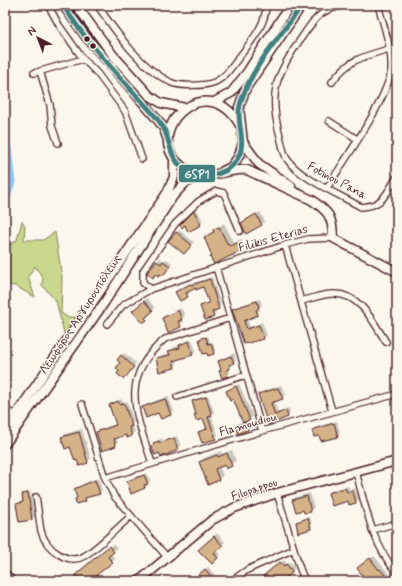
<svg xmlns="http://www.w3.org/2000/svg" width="402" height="586" viewBox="0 0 402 586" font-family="Mynerve,sans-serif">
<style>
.green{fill:#c9d88c;stroke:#8a7c5c}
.shadow{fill:#0003}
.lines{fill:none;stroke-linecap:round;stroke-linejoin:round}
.river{stroke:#91c4ee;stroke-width:11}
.building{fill:#d5b287;stroke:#4a1f2b}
.street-casing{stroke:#4a1f2b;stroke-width:8}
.secondary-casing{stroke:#4a1f2b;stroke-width:11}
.street{stroke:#fbf7ec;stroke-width:5.5}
.secondary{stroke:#fbf7ec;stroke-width:8}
.bus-1-casing{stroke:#fbf7ec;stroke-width:8}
.bus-1{stroke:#408080;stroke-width:5}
.bus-dot{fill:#4a1f2b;stroke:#fbf7ec;stroke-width:1.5}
.labels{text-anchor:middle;stroke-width:3;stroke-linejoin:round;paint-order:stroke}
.street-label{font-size:12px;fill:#4a1f2b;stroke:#fbf7ec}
.line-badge{stroke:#fbf7ec;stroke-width:1.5}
.badge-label{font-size:11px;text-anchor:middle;font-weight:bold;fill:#fff}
</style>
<rect width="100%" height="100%" fill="#fbf7ec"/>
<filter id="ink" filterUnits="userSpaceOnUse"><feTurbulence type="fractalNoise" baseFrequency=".025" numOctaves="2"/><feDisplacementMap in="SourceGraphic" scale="8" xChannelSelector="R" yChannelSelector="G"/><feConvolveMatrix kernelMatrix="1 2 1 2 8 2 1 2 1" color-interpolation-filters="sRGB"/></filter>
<g filter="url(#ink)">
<path class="green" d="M22 221 25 226 24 240H43L55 232 62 277 61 313 67 317H77L65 337 56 301 42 285 43 278 35 266 28 277 35 297 15 286 5 285V248L17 240Z"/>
<path class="shadow" d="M197 210 203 221 200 224 182 225Z
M260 212 265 222 246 233 242 223Z
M224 223 234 243 241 239 245 246 240 250 205 237Z
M179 230 194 242 187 250 176 233Z
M160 258 164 261 166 259 172 263 166 272 149 273Z
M212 277 221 305 214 310 216 313 213 316 201 307 210 302 204 286 196 287 188 291 190 293 187 296 176 292 193 282 194 283Z
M147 298 155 308 143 322 136 308Z
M260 299 262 305 259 308 260 311 247 318 250 327 262 322 267 335 264 338 245 343 234 309 236 307Z
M181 308 185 316 181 319 183 323 180 326 163 318Z
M208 336 210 343 213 342 215 351 214 353 200 340Z
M192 339 196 351 193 354 176 359 177 364 174 367 157 359 160 356 170 353V351L173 348Z
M124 353 136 363 126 375 122 363V356Z
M234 353 236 359 229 369 230 373 227 375 219 361Z
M239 384 253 416 248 420 251 427 248 430 236 427 243 422 234 398 227 391Z
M281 385 286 395 274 401 278 412 289 408 290 413 288 416 268 423 259 395 262 392Z
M208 395 214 412 211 415 218 435 215 438 199 432 207 427 204 417 195 416 197 414 193 402 196 399Z
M168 396 174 411 171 414 161 418 159 411 143 408 146 405Z
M121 399 123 402 127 401 134 422 132 424 135 432 128 436 127 434 117 437 118 442 116 445 97 432 100 429 117 424 110 405Z
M337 421 340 433 337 436 320 435 313 430 316 427Z
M82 429 91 459 80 465 70 446 62 437 65 434Z
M177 436 181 446 161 456 154 443 162 438 163 441Z
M232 450 236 461 226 467 225 464 219 466 223 475 219 479 200 462 204 458 221 451 222 454Z
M147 473 150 480 145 488 128 482 131 479Z
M98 478 102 490 99 493 88 496 85 500 78 497 75 490 78 487Z
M348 486 350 490 355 488 359 499 356 502 329 493 332 490Z
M30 491 35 516 32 519 20 521 17 504 24 500 23 494 26 492Z
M310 493 314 508 305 512 294 500 296 497Z
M310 517 312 527 310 529 297 522Z
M217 533 225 542 216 550 220 555 212 562 202 547Z
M113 544 117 548 110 554 115 558 91 581H81L79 573Z
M374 556 395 581H367L361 565Z
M284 560 287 564 290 562 295 568 284 579V581H269L268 574Z
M208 567 219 580 218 581H192Z"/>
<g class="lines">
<path class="river" d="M5 141 10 182 5 197"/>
</g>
<path class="building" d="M194 211 201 225 188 232 185 225 182 228 180 225Z
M256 214 262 225 246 234 241 223Z
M219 227 227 243 230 246 237 243 241 251 214 264 210 257 212 256 204 237 214 232 213 229Z
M176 232 192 245 184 254 168 241Z
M156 261 161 264 163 261 170 266 163 276 160 274 158 276 155 274 153 278 147 273Z
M210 279 219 309 212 312 214 317 205 320 200 306 209 303 203 287 196 290V288L186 293 188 297 180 301 175 292 190 284 191 285Z
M144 301 153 311 145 318 147 320 143 323 132 311Z
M257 301 259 308 256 310 258 315 244 321 247 329 259 325 264 339 244 344 232 309Z
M178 310 182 320 178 321 181 327 168 333 162 318Z
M206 337 208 344 211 343 214 354 208 356 207 353 203 354 199 339Z
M189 341 193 355 173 361 175 368 159 372 156 358 170 355 168 351 180 348 179 345Z
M121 355 134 367 124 379 117 374 119 371 116 368 120 363 117 360Z
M231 356 234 363 229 365 230 369 226 371 228 376 222 378 219 371 221 370 218 361Z
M236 386 250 420 243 423 233 399 230 401 226 391Z
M278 388 283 399 271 403 275 415 286 410 288 417 268 425 258 394Z
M206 397 212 416 208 417 216 439 202 443 198 432 207 429 203 419 196 421 194 415H196L192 401Z
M165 399 171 415 161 419 158 413 146 418 142 407Z
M118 401 120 405 124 403 132 426 129 427 132 436 127 438 126 435 114 439 116 446 102 451 96 432 116 425 109 405Z
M245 422 248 430 238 434 235 426Z
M334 423 338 437 321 441 319 436 314 437 312 430Z
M79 432 88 463 79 466 77 460 75 461 70 447 65 449 61 437Z
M174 438 178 450 161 457 159 453 155 455 151 446 154 445 153 443 159 441 160 443Z
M227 453 232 466 226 469 225 465 215 469 219 480 208 485 199 462 217 455 218 457Z
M144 475 148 484 144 485 145 488 131 494 127 481Z
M95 480 100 494 85 498 86 501 76 504 75 499 77 498 74 489Z
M345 488 347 492 353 491 356 503 349 505 348 501 332 506 328 493Z
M28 493 32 520 19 522 16 504 23 502 22 494Z
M307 496 311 512 304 513 303 510 296 512 292 500Z
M308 518 311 529 298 533 296 522Z
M214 536 223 546 214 553 218 558 212 564 198 550Z
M109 546 114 552 108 557 113 562 93 578 96 581H79L75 575Z
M370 558 379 570 380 569 390 581H366L357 568Z
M280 562 284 566 286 564 293 572 282 581H267L263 576Z
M205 569 215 581H191Z"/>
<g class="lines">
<g class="street-casing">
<path id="street" d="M48 5 59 25 83 59 97 73 125 111 142 159
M97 5C117 33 139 66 170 82 178 87 206 86 215 82 226 77 233 65 240 56 252 40 266 25 266 5
M356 5C345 6 334 6 324 12 314 18 307 30 300 40 276 75 268 93 280 136 282 143 283 153 287 159 299 178 340 195 361 207 383 206 386 194 397 177
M40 71 50 105 52 126 58 143
M34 73 83 59
M332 82C349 59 362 57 389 49
M329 121 357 139
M327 188C345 159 386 102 391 71 393 52 383 23 378 5
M285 245 332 411
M216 267 262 431
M151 289 143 283V271L175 224 199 201 216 191 224 193 240 231
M301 301C311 299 322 294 332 294 360 292 374 323 386 342
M107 324 123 305 151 289 285 245 308 239 333 238
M177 397 246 375
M82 404 105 478 114 496 167 557
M7 410 15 416
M152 463C136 414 118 378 165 339L230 318
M356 472C366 508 372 544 397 573
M105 478 262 431 397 394
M277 493 300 569 305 581
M36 497C38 508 39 520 41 531 46 549 69 567 86 555 102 544 116 529 131 516
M372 530 397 523
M5 572 13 581
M231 581 247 570 294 549"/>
</g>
<g class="secondary-casing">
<path id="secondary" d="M63 5 86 37 157 119 163 127 168 140
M76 5 113 55 149 95 161 103 185 108
M214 102 231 93 248 71 290 5
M241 127C210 68 145 125 176 161 181 166 186 171 193 174 211 180 229 168 247 170L314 201
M243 142 259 164 291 186
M223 171 231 167 239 156 243 142 239 107 246 88 302 5
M310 199C328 211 333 216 333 238L397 272
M5 431 167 193 174 177V158
M5 444 104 303 173 196 185 183 202 176
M139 581 212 520 234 508 277 493 397 461"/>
</g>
<use href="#street" class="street"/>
<use href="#secondary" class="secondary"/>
<g class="bus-1-casing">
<path id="bus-1" d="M63 5C83 37 108 64 133 92 143 103 155 114 163 127 170 139 169 157 182 167 198 179 224 178 236 161 249 142 235 124 240 105 250 68 281 36 302 5"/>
</g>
<use href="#bus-1" class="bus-1"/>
</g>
</g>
<g class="bus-dot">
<circle cx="87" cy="39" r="3.5"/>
<circle cx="93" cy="46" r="3.5"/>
</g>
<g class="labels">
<g class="street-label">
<text transform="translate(337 180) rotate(28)" y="4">Fotinou Pana</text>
<text transform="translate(273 238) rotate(-16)" y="4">Filikis Eterias</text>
<text transform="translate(80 314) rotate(-57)" y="4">Λεωφόρος Αργυρουπόλεως</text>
<text transform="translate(248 424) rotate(-16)" y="4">Flamoudiou</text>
<text transform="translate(254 489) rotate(-19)" y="4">Filopappou</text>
</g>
</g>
<rect class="line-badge" x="178" y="164" width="38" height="19" rx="4" fill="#408080"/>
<g class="badge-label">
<text x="197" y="178">GSP1</text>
</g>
<rect width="402" height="586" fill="none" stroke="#fbf7ec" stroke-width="20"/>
<rect x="10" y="10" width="382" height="566" fill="none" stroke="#4a1f2b" stroke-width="1.5" filter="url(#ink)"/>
<g transform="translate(38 38) rotate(318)" stroke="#fbf7ec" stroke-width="3" paint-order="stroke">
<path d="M0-3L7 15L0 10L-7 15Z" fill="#4a1f2b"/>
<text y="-6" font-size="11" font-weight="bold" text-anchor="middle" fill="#4a1f2b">N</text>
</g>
</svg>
